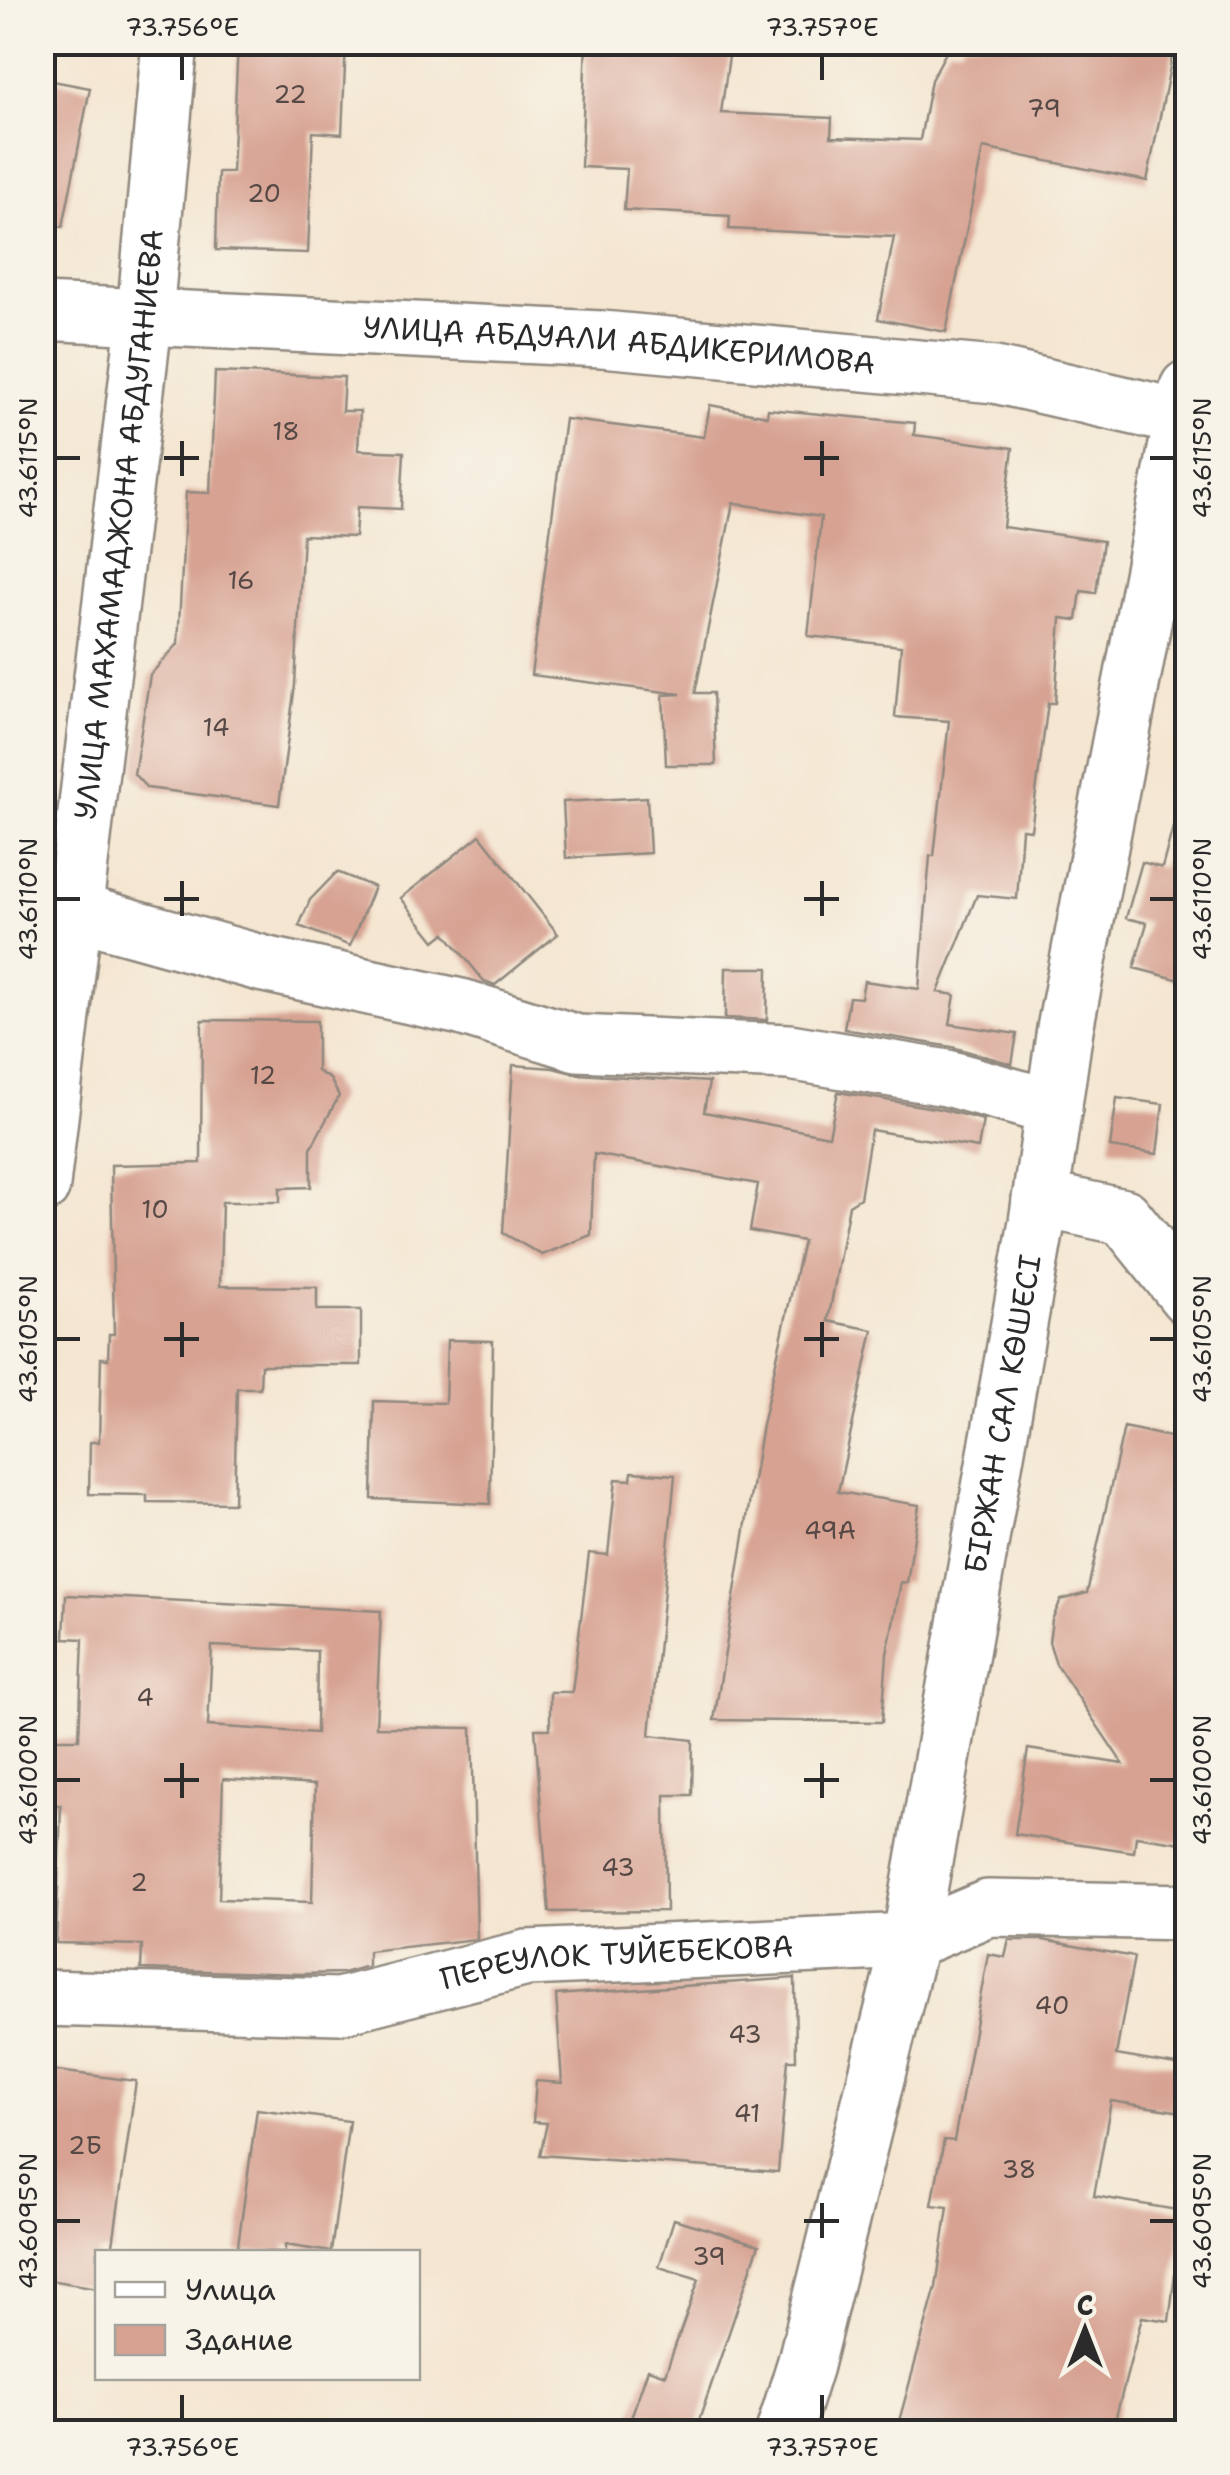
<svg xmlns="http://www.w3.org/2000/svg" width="1230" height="2475" viewBox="0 0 1230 2475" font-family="'Shantell Sans',sans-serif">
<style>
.building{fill:#d7a292;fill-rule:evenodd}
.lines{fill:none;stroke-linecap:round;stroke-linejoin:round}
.minor-casing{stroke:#90887e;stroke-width:60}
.minor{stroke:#fff;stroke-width:55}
.ticks{fill:none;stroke:#2b2b2b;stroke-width:4}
.labels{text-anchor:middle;stroke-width:9;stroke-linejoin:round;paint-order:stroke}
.number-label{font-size:25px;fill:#564945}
.street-label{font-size:30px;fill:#2b2b2b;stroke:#f7f3e8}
.neatline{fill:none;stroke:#2b2b2b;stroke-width:4}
.ticks-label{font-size:25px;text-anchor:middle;fill:#2b2b2b}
</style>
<rect width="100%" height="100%" fill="#f7f3e8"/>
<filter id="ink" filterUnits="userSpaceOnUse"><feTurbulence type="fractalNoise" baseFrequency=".01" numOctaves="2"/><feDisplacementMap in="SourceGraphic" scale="20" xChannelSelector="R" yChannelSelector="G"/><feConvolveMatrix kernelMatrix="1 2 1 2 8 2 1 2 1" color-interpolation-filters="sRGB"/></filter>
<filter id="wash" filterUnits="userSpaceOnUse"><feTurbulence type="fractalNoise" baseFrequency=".0048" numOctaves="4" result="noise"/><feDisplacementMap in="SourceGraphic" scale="40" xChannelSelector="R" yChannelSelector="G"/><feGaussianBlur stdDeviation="2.25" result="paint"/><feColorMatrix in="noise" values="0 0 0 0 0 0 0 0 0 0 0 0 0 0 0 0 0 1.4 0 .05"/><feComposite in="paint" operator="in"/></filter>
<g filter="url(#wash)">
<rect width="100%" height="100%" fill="#f4e6d1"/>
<g id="blocks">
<path class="building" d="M238 42H346L342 134 313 132 308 253 216 250 218 172H232Z
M586 42H731L721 113 832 118 831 137 920 140 931 80 949 47H962L963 42H1175L1147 181 983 148 946 332 878 319 894 237 729 229 730 216 624 210 627 169 581 167Z
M42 79 90 88 63 227 42 225Z
M215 372 344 377 342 411H360L358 450 404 452 401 509 357 507 355 537 303 535 295 685 279 805 147 788 134 774 150 675 178 644 186 492 210 493Z
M710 405 767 416 768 409 915 423 914 435 1013 448 1003 527 1103 541 1096 593 1081 591 1077 620 1061 618 1055 703H1048L1031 830 1022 829 1017 899 977 895 938 992 955 995 950 1024 1017 1034 1012 1064 952 1047 844 1029 849 997 861 998 864 981 919 989 930 856H934L949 721 895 717 901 646 808 636 821 517 733 503 695 693H713L716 765H666L663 695 681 694 531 675 565 419 704 437Z
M647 797 650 853 566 858 563 802Z
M1174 823 1188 824V982L1134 968 1147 923 1126 918 1142 862 1162 868Z
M480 835 558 934 495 985 484 981 445 933 435 941 401 898Z
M337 872 374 887 350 946 299 926 310 900Z
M726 968H768L767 1020 725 1018Z
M202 1020 317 1021V1071L330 1079 339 1096 311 1148V1187L280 1188V1202H222L220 1286 317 1287V1310H361V1365H261L260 1388H237L234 1503 147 1502V1495L89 1494 90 1442H99L101 1358 108 1359 109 1334H114L111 1165 201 1163Z
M513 1065 553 1068 576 1074 709 1082 704 1112 829 1136 838 1092 940 1109 983 1120 978 1148 871 1130 860 1198 849 1205 828 1321 873 1330 838 1492 919 1505 907 1583 901 1582 887 1654 882 1722 714 1720 762 1425 803 1241 750 1231 758 1184 594 1154 591 1235 542 1255 503 1233Z
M1117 1098 1163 1104 1157 1154 1110 1147Z
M447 1340 493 1341 490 1504 372 1499 374 1401 445 1403Z
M1124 1427 1188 1441V1844L1136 1836 1134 1852 1015 1834 1028 1749 1123 1764 1056 1664 1049 1642 1052 1620 1061 1600 1087 1593Z
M632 1472 675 1475 650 1735 693 1740 692 1795H665L666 1911 549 1912 535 1729H550V1692H572L589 1553 608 1555 616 1479 631 1480Z
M66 1595 381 1611 376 1727 472 1728 477 1939 368 1951V1966L343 1973 300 1974 141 1969 142 1945 56 1943 61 1805H50L52 1739H79L83 1639 64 1638ZM212 1646 317 1651 316 1733 208 1726ZM223 1779 315 1785 312 1902 219 1899Z
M1009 1940H1043L1134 1957 1116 2055 1188 2067V2113L1111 2101 1094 2196 1183 2211 1169 2321 1142 2317 1112 2432H896L936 2287 948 2207 932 2205 944 2140 954 2141 988 1954 1005 1957Z
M795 1978 796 2060H788L778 2172 540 2155 547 2123 533 2122 536 2081 562 2083 556 1995Z
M42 2069 136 2081 112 2252H98V2288L42 2279Z
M257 2109 349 2121 331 2252 285 2245V2252H237Z
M674 2219 759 2245 695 2432H626L648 2369 665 2375 699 2279 659 2267Z"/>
</g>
</g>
<g filter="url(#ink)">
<use href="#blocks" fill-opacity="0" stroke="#90887e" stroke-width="2.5"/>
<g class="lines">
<g class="minor-casing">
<g id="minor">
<path id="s1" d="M42 312 602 339 995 375 1188 419"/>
<path d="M74 911 264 964 461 1007 577 1043 789 1052 947 1078 1054 1108"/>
<path id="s2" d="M42 1185 145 314 170 42"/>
<path d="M1040 1199 1124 1217 1188 1297"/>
<path id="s3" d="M42 1998 339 2006 527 1958 910 1941 988 1908 1188 1912"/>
<path id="s4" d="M784 2432 805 2365 910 1941 1037 1222 1065 1029 1188 388"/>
</g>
</g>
<use href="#minor" class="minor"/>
</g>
</g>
<path class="ticks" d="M182 55V80M822 55V80M182 441V476M822 441V476M55 458H80M164 458H199M804 458H839M1150 458H1175M182 881V916M822 881V916M55 899H80M164 899H199M804 899H839M1150 899H1175M182 1322V1357M822 1322V1357M55 1339H80M164 1339H199M804 1339H839M1150 1339H1175M182 1763V1798M822 1763V1798M55 1780H80M164 1780H199M804 1780H839M1150 1780H1175M822 2203V2238M55 2221H80M804 2221H839M1150 2221H1175M182 2395V2420M822 2395V2420"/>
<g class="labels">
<g class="number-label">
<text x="290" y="103">22</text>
<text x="1044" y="117">79</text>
<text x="264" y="202">20</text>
<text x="286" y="440">18</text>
<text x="241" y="589">16</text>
<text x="216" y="736">14</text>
<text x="263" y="1084">12</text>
<text x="155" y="1218">10</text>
<text x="830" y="1539">49А</text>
<text x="145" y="1706">4</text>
<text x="618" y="1876">43</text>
<text x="139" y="1891">2</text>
<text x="1052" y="2014">40</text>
<text x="745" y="2043">43</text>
<text x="747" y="2122">41</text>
<text x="85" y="2154">2Б</text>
<text x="1019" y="2178">38</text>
<text x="709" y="2265">39</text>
</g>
<g class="street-label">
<text dy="10" stroke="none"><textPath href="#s1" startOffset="578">УЛИЦА АБДУАЛИ АБДИКЕРИМОВА</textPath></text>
<text dy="10" stroke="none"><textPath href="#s2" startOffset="665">УЛИЦА МАХАМАДЖОНА АБДУГАНИЕВА</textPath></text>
<text dy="10" stroke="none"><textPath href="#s4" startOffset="1042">БІРЖАН САЛ КӨШЕСІ</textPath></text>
<text dy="10" stroke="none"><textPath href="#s3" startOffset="580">ПЕРЕУЛОК ТУЙЕБЕКОВА</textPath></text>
</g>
</g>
<rect width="1230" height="2475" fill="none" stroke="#f7f3e8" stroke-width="110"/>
<rect x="95" y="2250" width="325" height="130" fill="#f7f3e8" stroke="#a5a39c" stroke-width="2.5"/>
<rect x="115" y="2282" width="50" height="15" fill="#ffffff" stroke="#a5a39c" stroke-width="2.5"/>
<text x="185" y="2300" font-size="30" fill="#2b2b2b">Улица</text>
<rect x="115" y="2325" width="50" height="30" fill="#d7a292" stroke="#a5a39c" stroke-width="2.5"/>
<text x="185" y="2350" font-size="30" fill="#2b2b2b">Здание</text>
<g transform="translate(1085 2330)" stroke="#f7f3e8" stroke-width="8" paint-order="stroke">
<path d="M0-8L18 38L0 25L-18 38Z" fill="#2b2b2b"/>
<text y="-15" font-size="28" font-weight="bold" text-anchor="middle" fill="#2b2b2b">С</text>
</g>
<rect x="55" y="55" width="1120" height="2365" class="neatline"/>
<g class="ticks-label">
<text x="182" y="36">73.756°E</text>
<text x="822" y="36">73.757°E</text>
<text transform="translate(28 458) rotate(-90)" y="9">43.6115°N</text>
<text transform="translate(1202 458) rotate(-90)" y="9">43.6115°N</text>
<text transform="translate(28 899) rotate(-90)" y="9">43.6110°N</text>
<text transform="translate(1202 899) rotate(-90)" y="9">43.6110°N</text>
<text transform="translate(28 1339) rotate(-90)" y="9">43.6105°N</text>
<text transform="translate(1202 1339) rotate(-90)" y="9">43.6105°N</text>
<text transform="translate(28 1780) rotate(-90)" y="9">43.6100°N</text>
<text transform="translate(1202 1780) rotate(-90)" y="9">43.6100°N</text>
<text transform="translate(28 2221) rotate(-90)" y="9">43.6095°N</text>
<text transform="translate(1202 2221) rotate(-90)" y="9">43.6095°N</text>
<text x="182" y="2456">73.756°E</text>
<text x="822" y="2456">73.757°E</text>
</g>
</svg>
